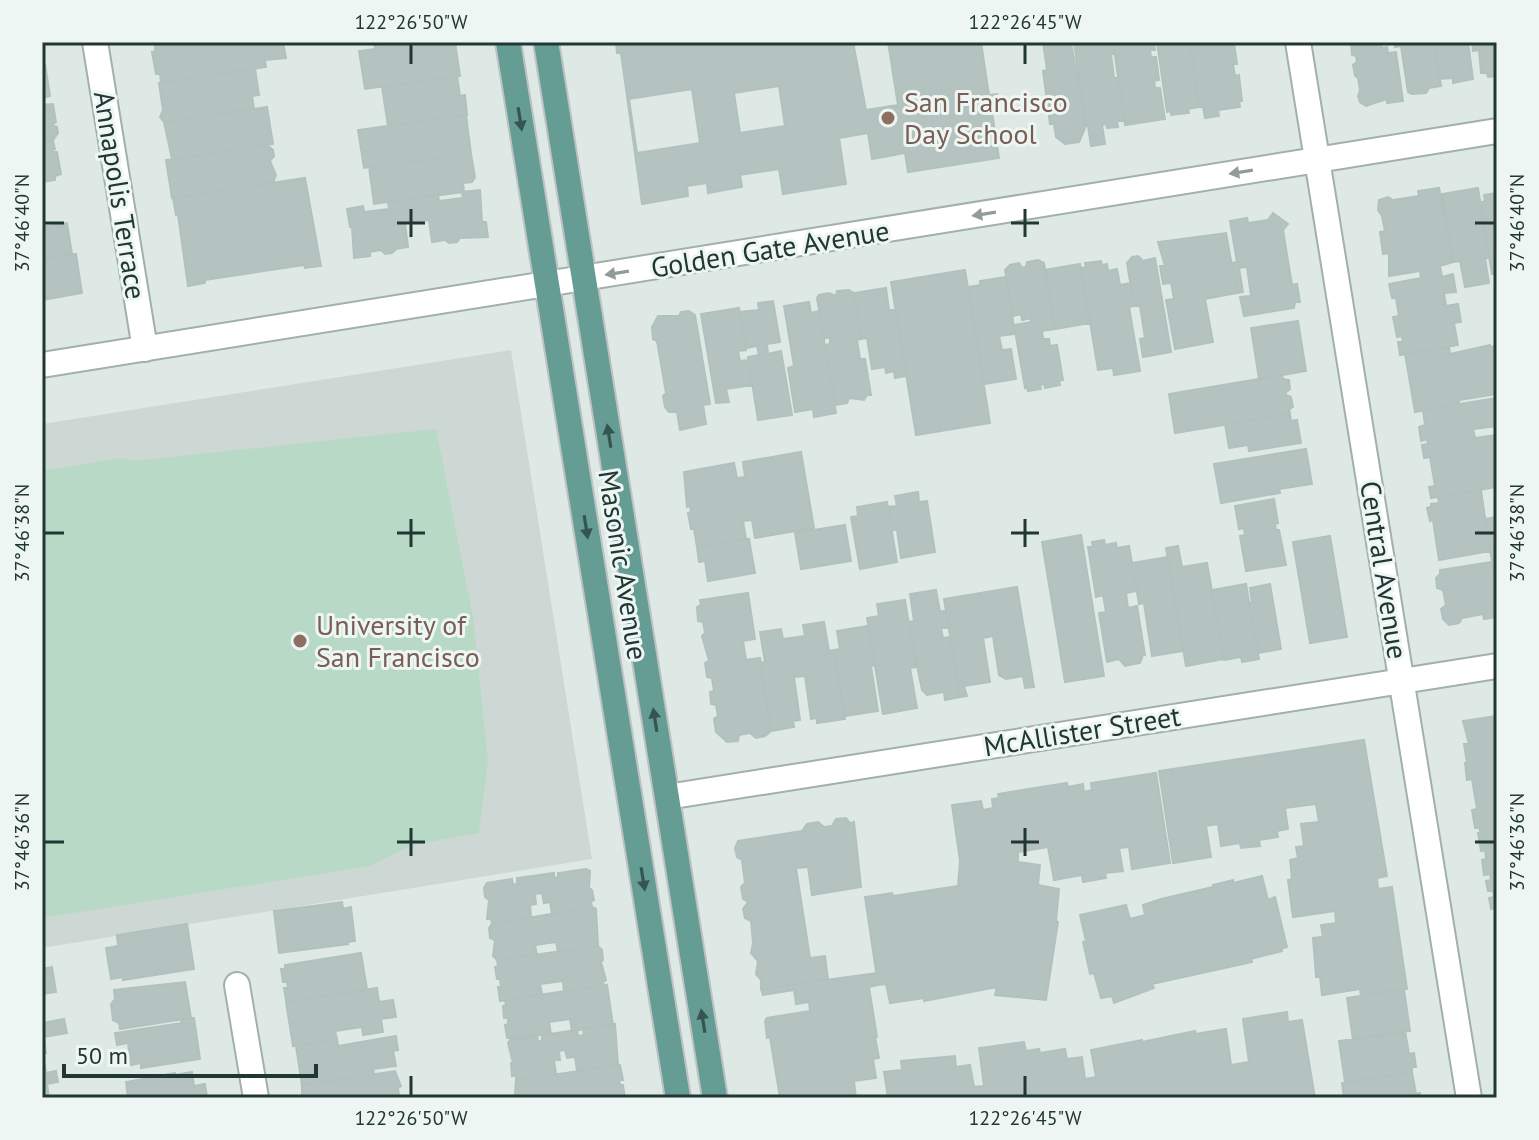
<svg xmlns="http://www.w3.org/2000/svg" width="1539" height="1140" viewBox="0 0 1539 1140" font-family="'PT Sans',sans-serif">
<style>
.built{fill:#cdd8d4}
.green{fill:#b8d9c5}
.building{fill:#b4c3bf;stroke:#b1c2bd;stroke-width:2;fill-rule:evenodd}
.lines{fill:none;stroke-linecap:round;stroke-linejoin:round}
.minor-casing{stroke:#a2b0ac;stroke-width:28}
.major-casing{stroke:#bcc3c2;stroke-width:28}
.minor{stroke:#fff;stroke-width:24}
.major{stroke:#659c94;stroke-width:24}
.oneway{fill:#355551}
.oneway2{fill:#909b9a}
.ticks{fill:none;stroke:#213734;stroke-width:3}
.education-dot{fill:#8d6e63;stroke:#eef6f3;stroke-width:3}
.labels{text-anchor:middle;stroke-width:6;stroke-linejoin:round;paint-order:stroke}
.education-label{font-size:28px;fill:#785e54;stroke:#eef6f3;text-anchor:start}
.street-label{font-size:28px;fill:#213734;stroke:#eef6f3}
.neatline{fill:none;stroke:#213734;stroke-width:3}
.ticks-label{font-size:20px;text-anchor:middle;fill:#213734}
</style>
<rect width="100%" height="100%" fill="#dee9e5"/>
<path class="built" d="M511 350 592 859 42 948V424Z"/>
<path class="green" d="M436 429 473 617 488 761 479 833 412 845 370 866 42 918V471L122 458 133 461Z"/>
<path class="building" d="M170 42H283L286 58 265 60 266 67 161 83 160 74H156L152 52H155V44Z
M374 42H428L375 49Z
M428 42H455L460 76 365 89 359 51Z
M616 42H853L866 110 898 105 888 42H981L989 95 997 94 998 105 991 106 999 158 908 172 905 153 872 159 868 133 839 138 846 184 783 194 779 169 740 175 742 187 708 193 707 183 687 186 688 196 642 204 621 53H617ZM779 86 785 126 740 133 734 93ZM692 89 700 143 637 153 629 99Z
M1043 42H1071L1086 126 1079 142 1065 144 1056 137 1054 124H1050L1043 71 1047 70Z
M1074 42H1113L1115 53 1111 54 1114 78H1118L1125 120 1117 121 1118 127 1107 128 1106 124 1102 125 1105 144 1091 146 1088 126H1086Z
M1113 42H1154L1155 50H1150L1151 57H1156L1159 80 1154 81 1155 88H1160L1165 119 1125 125Z
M1157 42H1190L1199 107 1188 109 1189 113 1171 115V111L1167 112Z
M1190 42H1234L1237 64H1233L1235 76 1239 75 1242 101H1239L1240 107 1218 110 1219 116 1205 118 1203 107H1199Z
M1351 42H1381L1382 48 1387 47 1388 53 1396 52 1403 101 1387 103V99L1366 106 1360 102 1358 96 1360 90 1358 78 1355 76 1353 65 1357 62 1356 56 1352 55Z
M1395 42H1434L1441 86 1429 88 1426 93 1412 94 1408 92 1401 46 1395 47Z
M1434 42H1468L1473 79 1453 83V78L1440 79Z
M1472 42H1497V76L1488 77 1487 73H1481L1479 50 1473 51Z
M42 64H45L50 96 42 98Z
M255 69 259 95 252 96 254 109 164 122 160 117 163 110 159 83Z
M457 76 460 96 465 95 467 115 388 126 382 87Z
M53 104 56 122 52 125 57 127 58 133 53 140 42 141V105Z
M267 107 273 144 172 159 164 122Z
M466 115 471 154 364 168 358 130Z
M53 141 55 149 51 151 57 152 61 174 55 176V180L42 182V143Z
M267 145 273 150 274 156 270 161 276 175 273 183 172 198 166 160Z
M471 154 475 177 472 182 463 183 464 192 374 204 369 167Z
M305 178 321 266 305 268 304 265 205 280V283L188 286 178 215H176L173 198Z
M1439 188 1453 262 1440 266 1442 277 1453 274 1456 292 1444 293 1446 306 1458 304 1461 322 1454 323 1458 345 1400 355 1398 342H1403L1402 336 1397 337 1393 317 1399 316 1396 298H1392L1389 284 1421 278 1420 271 1389 276V253L1383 254 1380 232 1385 231 1382 216 1378 210 1379 200 1388 197 1393 200 1419 196 1418 191Z
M1478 188 1489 257 1485 258 1489 283 1465 287 1460 261 1453 262 1442 194Z
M480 190 482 222H486L488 237 460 238 457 242 449 243 445 240 432 242 429 220 405 223 408 247 396 249 392 253 385 254 381 250 370 252V256L354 258 352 227H350L347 209 363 206 364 212 389 209 388 202 438 195 439 201 463 198 462 192Z
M1497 193V273L1492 274 1480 203 1485 201 1484 195Z
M1273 213 1288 224 1283 230 1292 285 1297 284 1300 302H1295L1294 308 1244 316 1240 297 1251 296 1247 267 1239 268 1243 292 1237 293 1232 263 1237 262 1230 221 1247 218 1248 223 1268 220Z
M44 219 45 226 67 223 72 254 42 259V220Z
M1226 233 1237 293 1205 299 1213 342 1175 349 1166 300 1174 299 1171 283 1163 284 1160 266H1165L1158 242Z
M76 254 82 293 42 300V259Z
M1138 256 1143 261 1155 258 1171 352 1143 357 1140 339 1145 338 1140 306H1134L1127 263 1132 257Z
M1038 260 1044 263 1055 329 1042 331 1043 339H1049L1050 346 1057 345 1063 380 1059 381 1060 385 1045 388 1044 384 1040 385 1041 389 1028 391 1027 387 1025 388 1014 325 1031 322V318L1022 320 1021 314 1013 316 1005 270 1010 265 1019 263 1022 268 1026 267 1027 262Z
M1101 261 1102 265 1107 264 1108 271 1117 269 1120 285 1131 283 1134 306 1129 307 1140 371 1114 375 1113 368 1098 370 1081 268 1086 267 1085 263Z
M1080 264 1090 323 1055 329 1044 270Z
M965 270 990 423 916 435 891 282Z
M1006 277 1015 334 999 336 1002 350 1011 349 1016 379 984 384 968 287 980 285V281Z
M886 288 889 310 895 309 906 376 895 378 894 371 886 373 885 367 872 369 867 338 861 339 854 293Z
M849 290 854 293 861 339 857 340 860 359H865L871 395H867L864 400 849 398 847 403 835 405 825 345 830 344V337L824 339 817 298 819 295 829 293 836 296 837 291Z
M773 301 780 342 767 344 768 354 781 351 792 415 758 420 748 357 759 355 757 346 746 348 740 312 759 310 758 303Z
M809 302 811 313 819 311 836 413 814 417 813 409 795 412 788 368 794 366 784 306Z
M739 308 746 348V350L738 351 740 361 748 360 753 385 726 389 729 402 716 403 701 314Z
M689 311 695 315 710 404 703 405 706 424 680 430 677 412H669L665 407 663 396 666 393 657 341 653 339 652 327 658 316H679L681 312Z
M1298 321 1306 371 1259 379 1251 328Z
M1490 345V347L1497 346V394L1459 400V404L1415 412 1405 354 1449 347 1450 354Z
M1282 375 1283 379 1289 380 1290 389 1285 393 1286 395 1291 397 1293 407 1289 409 1290 414 1175 433 1169 394Z
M1497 398V426L1473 429 1475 438 1497 435V487L1431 498 1429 487 1435 486 1430 457 1424 458 1422 445 1428 444 1427 439 1421 441 1419 427 1425 425 1423 410Z
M1290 414 1291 421 1297 420 1301 443 1249 451 1248 445 1229 448 1225 424Z
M1306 449 1312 484 1279 489 1280 493 1221 503 1214 464Z
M801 452 814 528 755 538 752 520 743 521 746 539 697 547 694 529H691L688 513 691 512 690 506 687 507 684 472 734 463 737 478 745 477 743 462Z
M1481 490 1490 551 1439 560 1433 520 1430 521 1427 508 1431 507V504L1439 503 1438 497Z
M918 492 919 502 927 501 935 552 901 558 897 530H892L888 507 897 506 895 496Z
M1274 499 1278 523 1275 524 1276 530H1279L1286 565 1246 571 1240 536 1245 535 1244 528 1239 529 1235 506Z
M887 502 897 562 860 569 851 517 858 516 857 507Z
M1497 517V592L1485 519Z
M845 525 851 561 801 569 795 533Z
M1081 535 1104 676 1065 682 1042 542Z
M1330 536 1347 637 1310 643 1293 542Z
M749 539 755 573 708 581 705 561 699 562 697 547Z
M1104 540 1105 545 1116 543 1117 548 1129 546 1137 591 1126 593 1128 608 1137 606 1145 655H1143L1140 663 1125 666 1119 659 1107 662 1099 613 1106 612 1103 595 1096 597 1088 547H1093L1092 542Z
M1178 546 1182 567 1207 563 1224 659 1186 666 1166 548Z
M1168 557 1183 651 1152 656 1144 603 1139 604 1132 563Z
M1492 562 1497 592V617L1484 619 1483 614 1462 618 1459 623 1449 625 1443 619 1441 609 1446 605 1443 590 1437 588 1436 578 1440 574V570Z
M1246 584 1259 659 1242 662 1241 657 1224 660 1212 590Z
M1270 584 1281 649 1258 653 1249 603 1252 602 1250 588Z
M1017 587 1034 687 1025 688 1023 676 1006 679 999 675 993 636 983 638 990 682 964 686 967 696 960 697 944 599Z
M936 590 940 612 946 610 949 627 941 628 943 638 950 637 960 697 945 700 944 692 927 695 922 690 908 622 914 621 910 594Z
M748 593 755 639 743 641 746 660 760 658 771 731 765 736 756 738 750 733 739 735 738 741 727 742 716 732 714 719 718 716 716 705 711 704 710 692 714 691 712 678 707 677 705 663 709 661 702 636 705 633 703 622 698 621 697 607 701 605 700 600Z
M905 600 916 667 910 668 917 708 883 714 867 618 879 616 877 604Z
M824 622 829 651 834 650 845 719 817 723V718L811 719 805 676 794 677 800 720 793 721 794 727 771 731 760 663 765 662 760 632 781 629 783 639 805 636 803 625Z
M868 626 875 665 871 666 878 711 845 716 834 650 840 649 837 631Z
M1497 716V830L1480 833V828H1475L1472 810 1477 809 1472 779 1467 780 1465 763H1467L1464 744H1469L1463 721Z
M1364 740 1387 876 1377 878 1378 889 1392 887 1407 989 1361 996 1360 989 1322 995 1320 977H1316L1313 938 1323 937 1321 925 1336 923 1335 911 1293 917 1288 880 1292 879 1290 860 1298 858 1296 847 1304 846 1301 824 1319 822 1316 804 1285 808 1288 829 1277 831 1278 837 1259 840 1260 846 1241 848 1240 843 1221 846 1218 824 1206 826 1211 857 1173 863 1159 771Z
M1156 773 1170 863 1132 869 1129 847 1119 848 1123 871 1105 873 1106 878 1083 882 1082 875 1054 880 1048 847 1018 852V862L1040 865 1038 885 1059 889 1056 921 1058 922 1046 1000 995 995 997 987 924 1001V998L890 1003 886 984 878 985 865 897 892 893 893 896 958 886 960 861 952 805 981 801 983 810 993 808 992 799 999 798 998 794 1067 783 1068 787 1083 784 1084 792 1092 790 1091 783Z
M846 818 850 823 854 822 861 887 812 895 808 867 796 868 810 958 825 956 828 979 761 989V980L756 974 758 961 751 953 753 943 751 921 745 918 743 909 748 902 743 899 741 887 745 883 742 860 737 857 735 848 738 841 802 831 807 824 818 822 824 827 832 826 836 819Z
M1497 830V873L1484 875 1482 860 1486 859 1485 850 1481 851 1478 833Z
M586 869 590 871 589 888 592 890 594 900 591 902 592 907 552 914 550 902 544 903 542 893 535 894 536 904 530 905 531 917 492 924 491 919H487L489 900 485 897 484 888 487 883 512 879 513 885 517 884V878L554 873V878L558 877V873Z
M1497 873V914H1496V907L1491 909 1489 898 1494 897 1493 891H1488L1486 881 1491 880 1490 874Z
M1262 876 1268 900 1275 897 1287 947 1281 949 1282 951 1251 959 1252 962 1152 984 1154 988 1114 1003 1112 996 1101 998 1094 973 1090 974 1083 942 1086 941 1080 915 1126 905 1130 919 1145 915 1143 905 1161 899 1213 887V885L1233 880V883Z
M342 902 343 909 351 907 355 941 348 942V944L279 953 274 911Z
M592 907 596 909 598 946 558 952 556 942 535 945 537 955 497 960 493 956 495 940 490 938 489 928 492 924Z
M187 924 194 969 123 980V977L111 979 106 948 118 946 117 935Z
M598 946 602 950 603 960 601 962 606 980 603 982 604 986 564 992 563 981 540 984 542 994 500 1001 498 987H501L500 979H497L495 967 498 966 497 960Z
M361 953 367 989 291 1002 286 1000 284 988H288L287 982H283L281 969H285V965Z
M52 967 56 992 42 994V969Z
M876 973 878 985 869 987 877 1037H875L879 1058 873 1059 876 1078 854 1081 856 1098H780L770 1037 767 1038 765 1021 767 1018 810 1011 809 1002 796 1004 794 990 763 995 761 989Z
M185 982 191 1018 120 1029 119 1023 113 1020 111 1004 115 999 114 990Z
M607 985 613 1025 572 1031 570 1019 549 1022 551 1034 507 1038 505 1025 508 1024V1018H504L503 1006 506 1005 505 1000Z
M377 988 379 1002 393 1000 396 1017 381 1019 383 1032 363 1035 362 1027 335 1031 337 1039 293 1046 286 1002Z
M1404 989 1410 1031 1353 1040 1347 998Z
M1287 1012 1288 1022 1302 1020 1315 1098H888L884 1072 902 1070 901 1061 955 1056 956 1067 970 1065 974 1087 984 1086 979 1048 1024 1042 1026 1051 1039 1049 1040 1053 1065 1049 1067 1059 1082 1057 1085 1079 1096 1077 1091 1050 1142 1040V1042L1195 1031V1034L1226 1029 1231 1065 1249 1062 1243 1019Z
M194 1018 200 1059 141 1068V1063L131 1065 128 1043 117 1045 115 1033 182 1023 181 1020Z
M64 1019 67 1033 44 1037 46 1053 42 1054V1023Z
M615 1024 618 1065 577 1071 575 1057 567 1058 565 1050 559 1051 560 1060H554L556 1074 516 1080V1076H512L511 1063H513L508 1043 510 1040 537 1036 538 1041H542V1035L577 1030 578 1036 584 1035 583 1029Z
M1405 1031 1409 1054 1414 1053 1416 1067H1412V1072L1345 1082 1339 1041Z
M396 1036 398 1050 393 1051 396 1066 373 1069 374 1074 302 1085 296 1046 337 1039 338 1046Z
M43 1054 46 1073 56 1071 58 1082 47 1084 49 1098H42Z
M620 1065 623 1080H619L620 1085H623L625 1098H520L515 1094 516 1080Z
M395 1071 401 1086 398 1088 399 1096 403 1098H302V1085Z
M192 1072 194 1086 205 1084 207 1098H128L126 1082 175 1073V1075Z
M1412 1072 1416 1094 1420 1093V1098H1344L1342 1083Z"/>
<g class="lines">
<g class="minor-casing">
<path id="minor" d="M95 42 145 349
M1298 42 1469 1098
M42 365 1497 131
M667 797 1497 666
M237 985 256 1098"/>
</g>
<g class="major-casing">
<path id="major" d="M508 42 678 1098
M546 42 715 1098"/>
</g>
<use href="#minor" class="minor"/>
<use href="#major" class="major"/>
</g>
<defs><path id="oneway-solid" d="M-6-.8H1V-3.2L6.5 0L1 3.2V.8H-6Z" transform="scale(2)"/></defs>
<g class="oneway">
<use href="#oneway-solid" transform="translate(520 119) rotate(81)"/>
<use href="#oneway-solid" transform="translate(609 436) rotate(-99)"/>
<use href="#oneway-solid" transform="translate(586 527) rotate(81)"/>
<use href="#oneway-solid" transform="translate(655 720) rotate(-99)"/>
<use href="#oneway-solid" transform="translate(643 879) rotate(81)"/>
<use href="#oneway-solid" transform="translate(703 1021) rotate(-99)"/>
</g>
<g class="oneway2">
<use href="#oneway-solid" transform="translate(1241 172) rotate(171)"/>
<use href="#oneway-solid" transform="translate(984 214) rotate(171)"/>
<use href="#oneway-solid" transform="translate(617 273) rotate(171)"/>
</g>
<path class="ticks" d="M411 44V64M1025 44V64M411 209V237M1025 209V237M44 223H64M397 223H425M1011 223H1039M1475 223H1495M411 519V547M1025 519V547M44 533H64M397 533H425M1011 533H1039M1475 533H1495M411 828V856M1025 828V856M44 842H64M397 842H425M1011 842H1039M1475 842H1495M411 1076V1096M1025 1076V1096"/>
<g class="education-dot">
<circle cx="888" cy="118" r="8"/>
<circle cx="300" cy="641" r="8"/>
</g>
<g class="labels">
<g class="education-label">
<text x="904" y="112">San Francisco<tspan x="904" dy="32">Day School</tspan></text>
<text x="316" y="635">University of<tspan x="316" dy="32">San Francisco</tspan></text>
</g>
<g class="street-label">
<text transform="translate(120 195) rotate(81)" y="10">Annapolis Terrace</text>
<text transform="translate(770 249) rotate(-9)" y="10">Golden Gate Avenue</text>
<text transform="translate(623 565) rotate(81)" y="10">Masonic Avenue</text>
<text transform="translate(1384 570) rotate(81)" y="10">Central Avenue</text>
<text transform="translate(1082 731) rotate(-9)" y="10">McAllister Street</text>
</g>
</g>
<rect width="1539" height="1140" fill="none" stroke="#eef6f3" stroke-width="88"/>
<path d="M64 1064v12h252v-12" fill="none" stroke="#213734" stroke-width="4"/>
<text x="76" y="1064" font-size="24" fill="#213734" stroke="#eef6f3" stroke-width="6" paint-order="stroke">50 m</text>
<rect x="44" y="44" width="1451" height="1052" class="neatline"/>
<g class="ticks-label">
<text x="411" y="29">122°26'50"W</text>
<text x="1025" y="29">122°26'45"W</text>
<text transform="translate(22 223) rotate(-90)" y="7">37°46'40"N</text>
<text transform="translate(1517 223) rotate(-90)" y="7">37°46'40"N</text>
<text transform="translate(22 533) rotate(-90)" y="7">37°46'38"N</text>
<text transform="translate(1517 533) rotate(-90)" y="7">37°46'38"N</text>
<text transform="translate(22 842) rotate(-90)" y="7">37°46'36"N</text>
<text transform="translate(1517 842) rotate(-90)" y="7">37°46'36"N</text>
<text x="411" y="1125">122°26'50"W</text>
<text x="1025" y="1125">122°26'45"W</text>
</g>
</svg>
